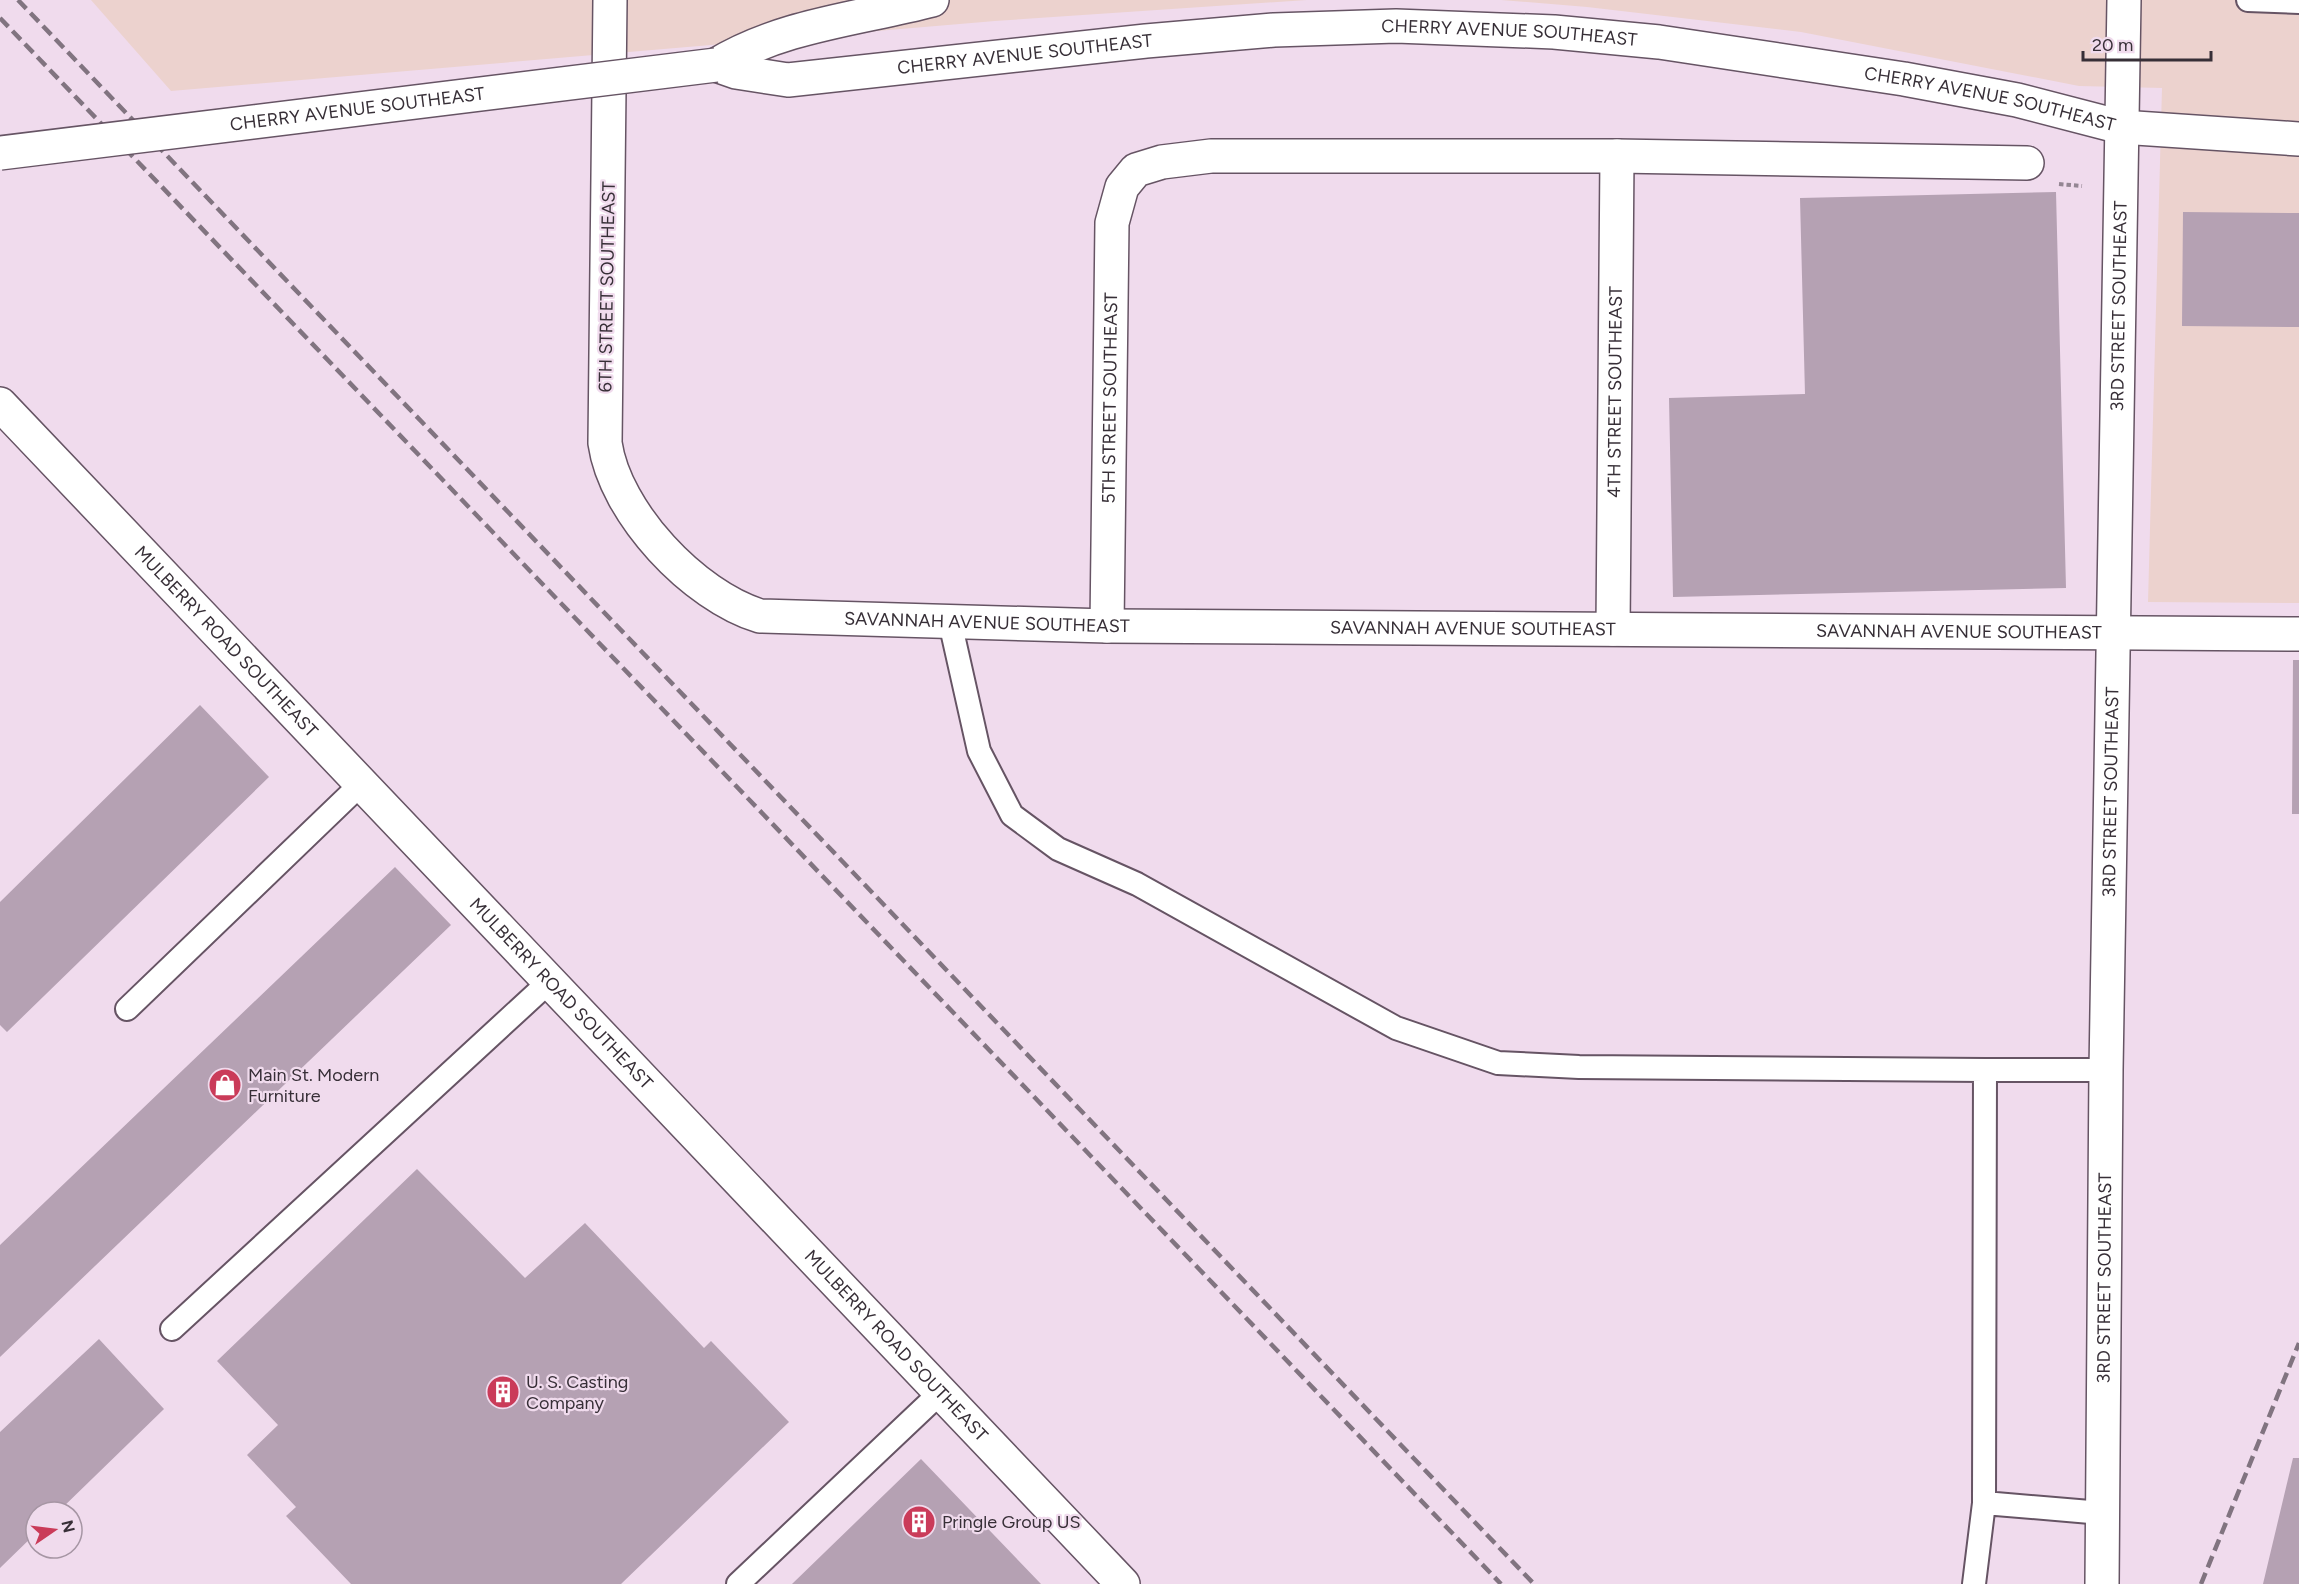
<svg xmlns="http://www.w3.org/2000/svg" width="2299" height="1584" viewBox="0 0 2299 1584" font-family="Figtree,sans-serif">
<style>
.commercial{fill:#ecd2ce}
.building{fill:#b5a1b3}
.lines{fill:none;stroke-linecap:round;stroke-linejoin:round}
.service-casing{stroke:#665464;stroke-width:26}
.minor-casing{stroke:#665464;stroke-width:36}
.tertiary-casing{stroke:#665464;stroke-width:36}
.primary-casing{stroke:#665464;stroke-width:36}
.path{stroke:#948693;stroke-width:4;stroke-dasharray:4.5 3;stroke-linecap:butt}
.service{stroke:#fff;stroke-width:22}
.minor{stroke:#fff;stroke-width:33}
.tertiary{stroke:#fff;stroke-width:33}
.primary{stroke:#fff;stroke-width:33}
.rail{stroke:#817480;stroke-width:4.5;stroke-dasharray:12 6;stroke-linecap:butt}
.primary-bridge-casing{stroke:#665464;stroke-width:36;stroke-linecap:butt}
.primary-bridge{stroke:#fff;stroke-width:33}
.labels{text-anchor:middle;stroke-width:4.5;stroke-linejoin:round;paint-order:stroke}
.street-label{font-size:18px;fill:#372f37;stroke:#f0dbed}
.poi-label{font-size:18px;fill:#372f37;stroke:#f0dbed;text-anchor:start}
</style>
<rect width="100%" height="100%" fill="#f0dbed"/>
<path class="commercial" d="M91 0H1307L995 21 171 91Z
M1501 0H2299V603L2148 602 2162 88 2079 86 1801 32 1587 7Z"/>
<path class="building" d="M2056 192 2066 588 1673 597 1669 398 1805 394 1800 198Z
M2183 212 2299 213V327L2182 326Z
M2293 660H2299V814H2292Z
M200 705 269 777 7 1032 0 1025V902Z
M395 867 451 925 0 1357V1245Z
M417 1169 525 1278 585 1223 704 1348 711 1341 789 1422 621 1584H351L286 1516 296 1507 247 1455 278 1425 217 1361Z
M99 1339 164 1409 58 1512H36V1533L0 1568V1432Z
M2293 1458H2299V1584H2263Z
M921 1459 1041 1584H792Z"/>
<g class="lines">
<g class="service-casing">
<path id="service" d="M2248 0 2299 2
M950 622 979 751 1012 815 1058 849 1137 884 1396 1028 1498 1063 1579 1067 1985 1070
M127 1009 362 783
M172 1329 550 981
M2102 1513 1984 1503 1985 1070H2106
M738 1584 940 1393
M1974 1584 1984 1503"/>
</g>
<g class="minor-casing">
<g id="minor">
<path id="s1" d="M610 0 605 443C615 513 694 596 760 616L1107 626 2299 634"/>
<path id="s2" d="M0 404 1123 1584"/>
<path id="s3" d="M1107 626 1112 223 1122 187 1136 170 1162 162 1211 156H1617L2027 163"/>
<path id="s4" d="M1613 629 1617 156"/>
</g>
</g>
<g class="tertiary-casing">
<g id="tertiary">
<path id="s5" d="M2102 1584 2106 1070 2124 0"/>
</g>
</g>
<g class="primary-casing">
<g id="primary">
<path id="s6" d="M716 65 736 72 788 80 1146 41 1274 30 1396 26 1554 32 1659 42 1904 79 2017 100 2121 127 2299 139"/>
<path d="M716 65C782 25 858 19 932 0"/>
</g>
</g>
<path class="path" d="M2059 184 2082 186"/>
<use href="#service" class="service"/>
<use href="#minor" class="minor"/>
<use href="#tertiary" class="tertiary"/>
<use href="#primary" class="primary"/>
<path class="rail" d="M18 0 1534 1584
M0 18 1501 1584
M2201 1584 2299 1343"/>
<g class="primary-bridge-casing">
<g id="primary-bridge">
<path id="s7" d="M0 153 716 65"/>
</g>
</g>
<use href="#primary-bridge" class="primary-bridge"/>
</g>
<defs>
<g id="shop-disc" transform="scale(1.725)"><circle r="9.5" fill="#ca3b59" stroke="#f0dbed"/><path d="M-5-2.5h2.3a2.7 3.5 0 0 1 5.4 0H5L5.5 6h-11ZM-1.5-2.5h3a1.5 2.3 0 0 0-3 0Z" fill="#fff"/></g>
<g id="building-disc" transform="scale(1.725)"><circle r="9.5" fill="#ca3b59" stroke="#f0dbed"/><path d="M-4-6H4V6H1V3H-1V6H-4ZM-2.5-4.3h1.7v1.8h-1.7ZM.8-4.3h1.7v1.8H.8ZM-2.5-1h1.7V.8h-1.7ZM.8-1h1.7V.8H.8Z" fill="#fff"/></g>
</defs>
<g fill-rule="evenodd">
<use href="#shop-disc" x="225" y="1085"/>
<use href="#building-disc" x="503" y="1392"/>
<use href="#building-disc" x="919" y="1522"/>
</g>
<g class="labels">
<g class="street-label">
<text dy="6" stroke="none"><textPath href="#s6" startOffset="798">CHERRY AVENUE SOUTHEAST</textPath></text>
<text dy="6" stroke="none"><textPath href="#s6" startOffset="312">CHERRY AVENUE SOUTHEAST</textPath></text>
<text dy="6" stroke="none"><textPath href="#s6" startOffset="1284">CHERRY AVENUE SOUTHEAST</textPath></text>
<text dy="6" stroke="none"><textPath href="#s7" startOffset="360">CHERRY AVENUE SOUTHEAST</textPath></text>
<text transform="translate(607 287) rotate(-89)" y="6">6TH STREET SOUTHEAST</text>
<text dy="6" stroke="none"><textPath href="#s5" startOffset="1278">3RD STREET SOUTHEAST</textPath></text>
<text dy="6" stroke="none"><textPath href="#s4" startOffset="237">4TH STREET SOUTHEAST</textPath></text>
<text dy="6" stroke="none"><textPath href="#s3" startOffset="228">5TH STREET SOUTHEAST</textPath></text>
<text dy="6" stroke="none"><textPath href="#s1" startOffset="912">SAVANNAH AVENUE SOUTHEAST</textPath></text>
<text dy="6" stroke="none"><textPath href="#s1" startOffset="1398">SAVANNAH AVENUE SOUTHEAST</textPath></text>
<text dy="6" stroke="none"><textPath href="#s1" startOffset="1884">SAVANNAH AVENUE SOUTHEAST</textPath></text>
<text dy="6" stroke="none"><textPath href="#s2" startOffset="328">MULBERRY ROAD SOUTHEAST</textPath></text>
<text dy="6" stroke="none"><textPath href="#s5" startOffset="792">3RD STREET SOUTHEAST</textPath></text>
<text dy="6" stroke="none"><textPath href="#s2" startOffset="814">MULBERRY ROAD SOUTHEAST</textPath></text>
<text dy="6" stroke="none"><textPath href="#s5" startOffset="306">3RD STREET SOUTHEAST</textPath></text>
<text dy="6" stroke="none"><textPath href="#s2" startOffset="1300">MULBERRY ROAD SOUTHEAST</textPath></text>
</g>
<g class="poi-label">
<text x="248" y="1081">Main St. Modern<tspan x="248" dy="21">Furniture</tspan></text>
<text x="526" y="1388">U. S. Casting<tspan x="526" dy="21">Company</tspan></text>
<text x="942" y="1528">Pringle Group US</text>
</g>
</g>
<g transform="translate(54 1530) rotate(76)"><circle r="28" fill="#f0dbed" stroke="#a696a4" stroke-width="1.5"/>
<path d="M0-4.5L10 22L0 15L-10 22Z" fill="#ca3b59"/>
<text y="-9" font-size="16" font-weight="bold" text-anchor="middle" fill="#372f37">N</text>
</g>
<path d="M2083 51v9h128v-9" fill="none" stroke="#372f37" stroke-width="3"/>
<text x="2092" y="51" font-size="18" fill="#372f37" stroke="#f0dbed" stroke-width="4.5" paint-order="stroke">20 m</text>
</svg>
